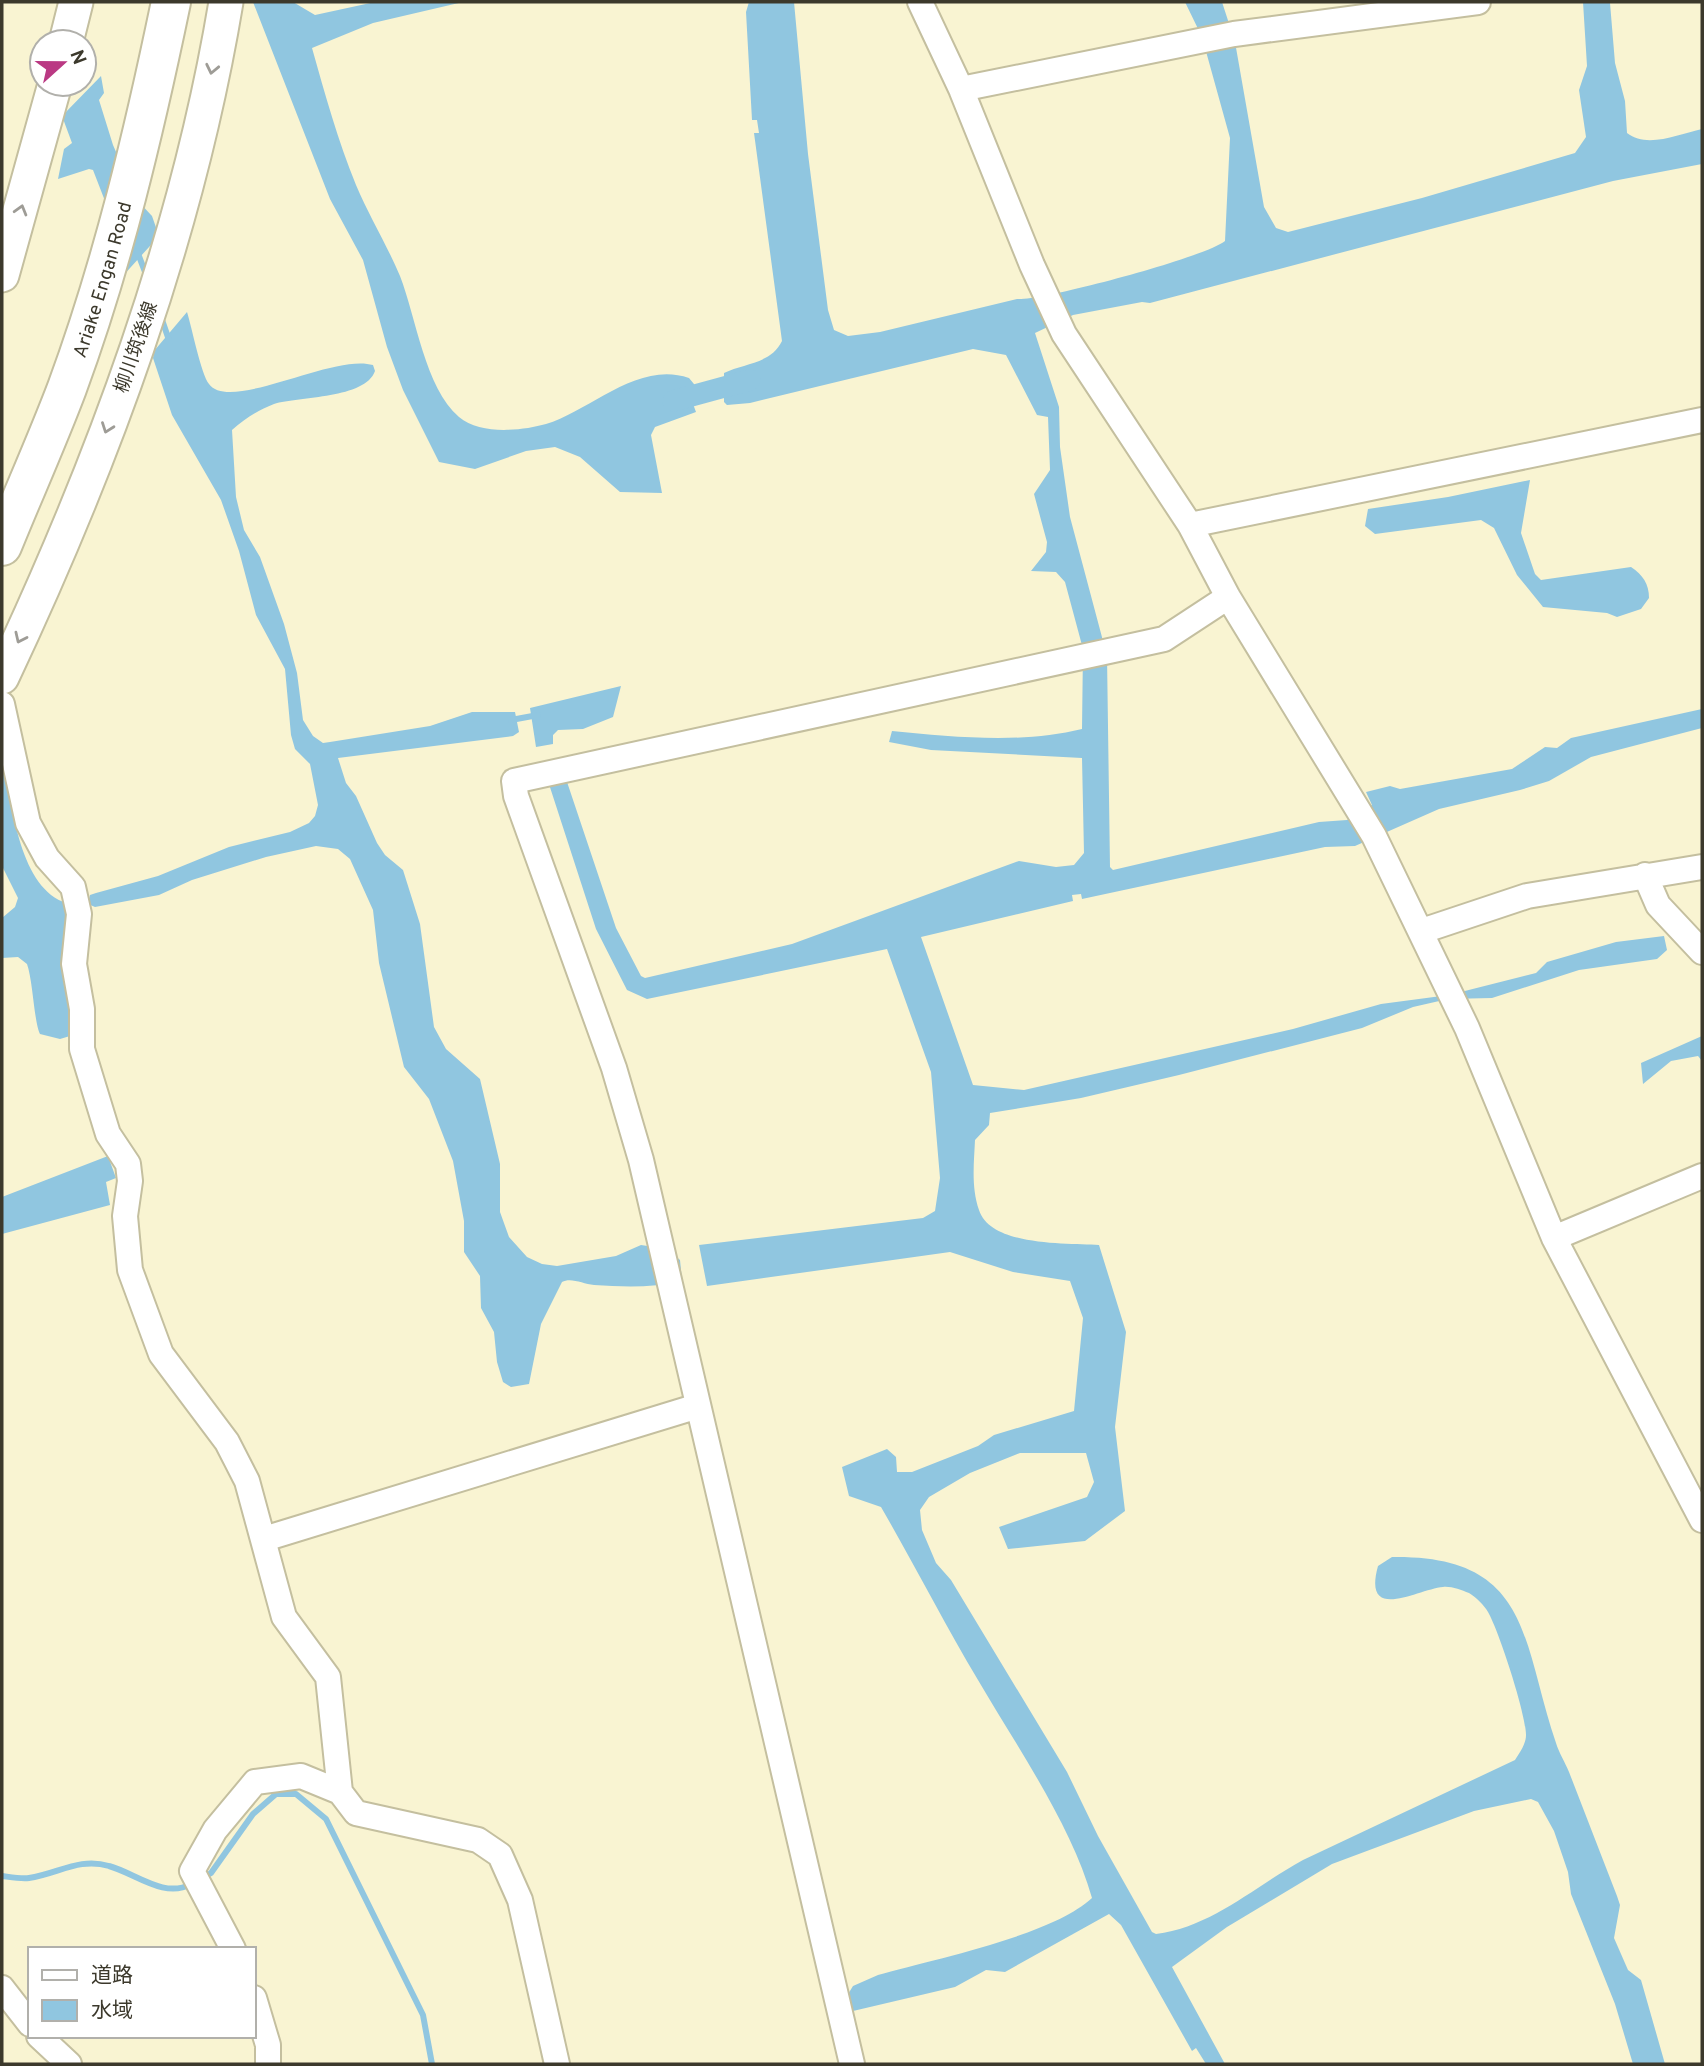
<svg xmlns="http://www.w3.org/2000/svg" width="1704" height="2066" viewBox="0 0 1704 2066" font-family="Overpass,'Noto Sans JP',sans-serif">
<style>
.water{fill:#90c6e0}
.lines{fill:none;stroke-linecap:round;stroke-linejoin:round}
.stream{stroke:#90c6e0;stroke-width:6}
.canal{stroke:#90c6e0;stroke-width:21}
.street-casing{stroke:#c4bf9f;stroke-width:28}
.secondary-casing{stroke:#c4bf9f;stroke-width:37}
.highway-casing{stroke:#c4bf9f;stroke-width:42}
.street{stroke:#fff;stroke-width:24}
.secondary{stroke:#fff;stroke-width:33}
.highway{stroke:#fff;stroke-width:38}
.oneway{stroke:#9e9c96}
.labels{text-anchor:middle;stroke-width:6;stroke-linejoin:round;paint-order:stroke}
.street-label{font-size:19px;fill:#3c392c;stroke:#fff}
</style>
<rect width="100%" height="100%" fill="#f9f4d2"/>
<path class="water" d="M253 2H293L315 15 375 2H463L373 23 312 48C325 94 338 141 356 185 369 216 387 245 400 276 416 317 425 388 459 417 480 435 521 431 546 424 590 411 638 360 689 378L703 395 693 404 696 412 655 427 651 435 662 493 620 492 580 457 555 447 526 451 475 469 439 462 403 390 387 347 363 260 330 199Z
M749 2H794L808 154 828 310 834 330 848 336 880 332 1017 299C1042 301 1206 257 1225 241L1230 138 1202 37 1185 2H1222L1235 42 1264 207 1276 228 1288 232 1422 198 1575 153 1586 137 1579 90 1587 66 1583 2 1610 3 1615 63 1625 101 1627 133C1647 149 1679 134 1702 129V164L1613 181 1150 303 1142 302 1073 315 1035 333 1059 407 1060 447 1070 517 1107 656 1110 867 1113 870 1319 822 1347 820 1372 805 1366 792 1390 786 1400 789 1512 769 1545 747 1557 748 1571 738 1702 709V728L1591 757 1549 781 1520 790 1439 809 1355 846 1325 847 1082 899 1081 894 1072 895 1073 901 921 937 973 1085 1024 1090 1293 1029 1381 1004 1449 995 1536 973 1547 962 1616 942 1664 936 1667 950 1657 959 1579 970 1492 998 1448 999 1413 1007 1362 1028 1179 1075 1081 1098 990 1113 989 1125 975 1140C974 1163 971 1187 979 1210 991 1247 1068 1243 1099 1245L1126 1332 1115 1427 1125 1511 1085 1541 1008 1549 999 1527 1087 1497 1094 1482 1086 1453H1020L970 1473 929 1497 920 1510 922 1530 936 1563 951 1580 1067 1772 1098 1836 1152 1932 1156 1934C1212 1927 1255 1886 1303 1860L1515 1760C1520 1752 1526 1744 1526 1735 1526 1714 1499 1631 1488 1612 1484 1605 1476 1597 1469 1593 1461 1590 1451 1586 1443 1587 1418 1589 1362 1624 1378 1566L1392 1557C1532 1555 1521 1641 1556 1743 1559 1753 1565 1762 1569 1772 1585 1813 1601 1855 1617 1896L1620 1905 1614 1938 1628 1970 1641 1980 1665 2064H1633L1615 2004 1571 1894 1568 1872 1554 1831 1538 1802 1531 1799 1474 1811 1332 1864 1227 1927 1172 1967 1225 2064H1206L1196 2048 1192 2051 1121 1925 1109 1914 1005 1972 986 1970 955 1987 853 2011 839 2009 853 1986 878 1975C934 1959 1051 1936 1092 1898 1072 1826 1016 1745 978 1680 944 1623 914 1564 881 1507L849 1496 842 1467 887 1449 896 1457 897 1472H912L978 1446 994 1435 1074 1411 1083 1318 1070 1281 1013 1272 950 1252 707 1286 699 1245 923 1218 935 1211 940 1178 931 1072 887 949 647 999 627 990 596 929 547 778 564 773 616 928 641 976 645 978 792 944 1019 861 1056 867 1074 865 1084 853 1082 758 931 750 889 742 892 731C954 737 1021 744 1082 729L1083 649 1065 582 1056 572 1031 571 1046 552 1047 542 1034 494 1050 470 1048 417 1037 415 1006 355 973 349 750 403 727 405 724 402V373C744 363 771 364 782 341L754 133H759L757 120H752L746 12Z
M101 76 104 93 99 100 113 145 137 200 152 216 159 236 121 278 117 232 93 170 89 169 58 179 64 149 72 143 62 116Z
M187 312C192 328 201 374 209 384 230 413 333 353 373 365L375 371C365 399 300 396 274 404 258 410 245 419 232 430L236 497 244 530 260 557 284 624 297 673 303 720 313 736 323 743 330 742 430 726 472 712H515L519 732 513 736 338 758 346 783 356 796 377 843 385 855 403 870 420 924 434 1027 446 1049 480 1079 500 1164V1212L509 1237 527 1257 542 1264 557 1266 616 1256 641 1245 667 1249 680 1260 682 1281C653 1288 624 1287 594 1285 583 1284 571 1277 562 1282L541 1324 529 1384 511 1387 503 1382 497 1362 494 1332 481 1308 480 1276 464 1252V1221L453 1161 429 1099 404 1067 379 963 373 910 350 859 338 849 316 846 266 857 192 880 159 895 95 907 88 904 90 895 96 893 158 876 229 847 290 832 309 823 315 816 318 805 310 764 295 749 291 735 285 669 256 615 239 551 221 500 172 415 153 358 154 351Z
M1530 480 1521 533 1535 574 1541 580 1631 567C1643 575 1649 584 1649 598L1641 609 1617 617 1607 613 1543 607 1517 575 1494 528 1481 520 1375 534 1365 526 1368 509 1448 497Z
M621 686 613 717 583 729 558 730 553 735V744L536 747 530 708Z
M2 734C8 780 14 893 71 904L70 1036 60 1039 40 1034C34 1022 33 981 27 964L18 957 2 958V918L15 907 18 898 2 866Z
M1702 1036V1061L1698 1056 1671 1061 1643 1084 1641 1063Z
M108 1156 116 1178 106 1182 110 1205 2 1234V1197Z"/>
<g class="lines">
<path class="stream" d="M137 251 147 277
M161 317 170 343
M511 720 538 715
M2 1876C10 1877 21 1879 29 1878 58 1874 79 1857 109 1866 135 1873 164 1899 191 1884
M201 1879 211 1873 253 1814 276 1794H296L326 1819 423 2015 432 2064"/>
<path class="canal" d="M673 401 750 380"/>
<g class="street-casing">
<path id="street" d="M920 2 961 89 1032 265 1064 334 1190 525 1228 597 1374 836 1467 1028 1554 1238 1702 1520
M961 89 1234 34 1478 2
M1190 525 1702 420
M2 704 28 823 47 858 73 887 79 914 74 964 82 1009V1049L108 1134 128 1164 130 1181 125 1216 130 1270 161 1354 227 1442 247 1481 284 1617 328 1677 340 1792
M1645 875 1658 905 1702 952
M1422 931 1527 896 1702 867
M1554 1238 1702 1176
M264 1539 698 1406
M233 1949 192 1871 215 1830 255 1782 301 1776 340 1792 356 1813 478 1840 500 1855 520 1900 557 2064
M2 1988 30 2024
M254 1998 268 2045V2064
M39 2036 69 2064
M852 2064 641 1160 614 1068 516 796 514 781 1164 639 1228 597"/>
</g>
<g class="secondary-casing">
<path id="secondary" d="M66 42 76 2
M2 275 55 84
M2 677C103 463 187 236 226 2"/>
</g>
<g class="highway-casing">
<g id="highway">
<path id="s1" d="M2 546C23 494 47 441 67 388 113 263 144 132 171 2"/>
</g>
</g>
<use href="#street" class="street"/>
<use href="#secondary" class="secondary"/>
<use href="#highway" class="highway"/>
</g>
<defs><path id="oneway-chevron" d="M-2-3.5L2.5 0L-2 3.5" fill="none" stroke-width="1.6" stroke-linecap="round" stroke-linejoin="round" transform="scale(1.75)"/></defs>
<g class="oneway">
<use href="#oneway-chevron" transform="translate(212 69) rotate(102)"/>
<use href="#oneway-chevron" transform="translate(21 210) rotate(-74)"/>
<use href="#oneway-chevron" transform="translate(107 428) rotate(110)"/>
<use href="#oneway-chevron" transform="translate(20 638) rotate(115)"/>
</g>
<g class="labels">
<g class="street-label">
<text dy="7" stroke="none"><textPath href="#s1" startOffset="285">Ariake Engan Road</textPath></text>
<text transform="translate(135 347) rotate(-71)" y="7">柳川筑後線</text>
</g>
</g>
<rect width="1704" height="2066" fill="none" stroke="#3c392c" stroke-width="7"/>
<rect x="28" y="1947" width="228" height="91" fill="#ffffff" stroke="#b1b0ab" stroke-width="2"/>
<rect x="42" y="1970" width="35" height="10" fill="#ffffff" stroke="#b1b0ab" stroke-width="2"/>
<text x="91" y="1982" font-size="21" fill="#3c392c">道路</text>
<rect x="42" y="2000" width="35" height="21" fill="#90c6e0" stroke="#b1b0ab" stroke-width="2"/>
<text x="91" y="2017" font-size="21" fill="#3c392c">水域</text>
<g transform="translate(63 63) rotate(69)"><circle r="33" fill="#ffffff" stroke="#b1b0ab" stroke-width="2"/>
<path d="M0-5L12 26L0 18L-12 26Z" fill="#ba3983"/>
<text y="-10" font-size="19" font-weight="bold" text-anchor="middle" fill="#3c392c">N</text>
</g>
</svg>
